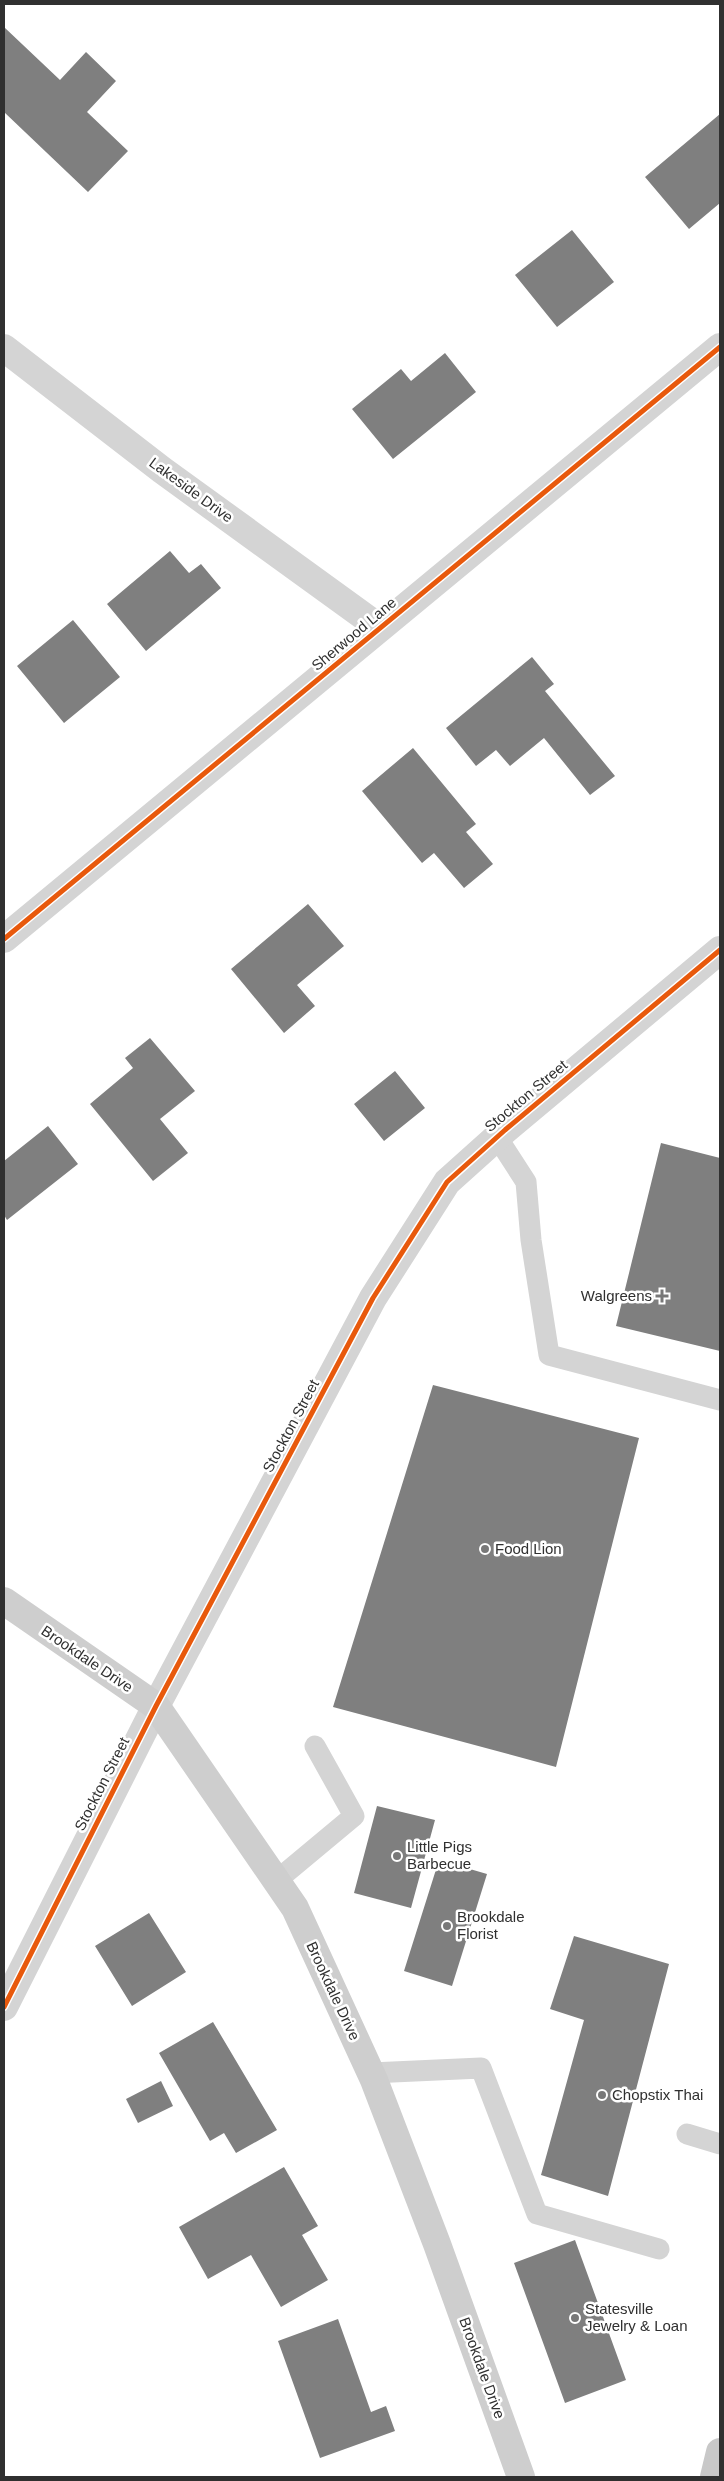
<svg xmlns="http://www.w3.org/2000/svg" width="724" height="2481" viewBox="0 0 724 2481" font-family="Helvetica,sans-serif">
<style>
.building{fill:#7f7f7f}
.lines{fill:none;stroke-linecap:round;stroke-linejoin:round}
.service{stroke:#d4d4d4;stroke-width:21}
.minor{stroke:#d4d4d4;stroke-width:28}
.tertiary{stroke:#d4d4d4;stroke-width:28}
.secondary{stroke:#cecece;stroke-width:28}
.primary{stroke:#c8c8c8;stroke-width:28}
.cycleway-casing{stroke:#fff;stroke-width:8}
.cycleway{stroke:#e8590c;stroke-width:5}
.poi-dot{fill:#787878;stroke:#fff;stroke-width:2}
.labels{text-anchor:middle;stroke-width:5;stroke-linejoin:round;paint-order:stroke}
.street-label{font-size:15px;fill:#303030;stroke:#fff}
.poi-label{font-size:15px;fill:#303030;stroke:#fff;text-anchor:start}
</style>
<rect width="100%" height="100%" fill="#fff"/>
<path class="building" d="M4 27 60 80 86 52 116 81 87 112 128 151 88 192 4 112Z
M720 114V203L689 229 645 177Z
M572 230 614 282 557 327 515 275Z
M445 353 476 392 393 459 352 409 401 369 411 381Z
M170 551 189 573 201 564 221 588 146 651 107 604Z
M73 620 120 677 64 723 17 666Z
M532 657 554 684 545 691 615 776 590 795 544 738 510 766 496 750 476 766 446 728Z
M413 748 476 824 466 832 493 864 464 888 434 853 422 863 362 791Z
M308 904 344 946 297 985 315 1006 284 1033 231 969Z
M150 1038 195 1091 160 1119 188 1153 153 1181 90 1104 133 1068 125 1058Z
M395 1071 425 1108 384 1141 354 1104Z
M48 1126 78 1164 7 1220 4 1215V1161Z
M661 1143 720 1158V1351L616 1326Z
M433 1385 639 1438 556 1767 333 1707Z
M377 1806 435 1820 411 1908 354 1893Z
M439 1860 487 1874 452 1986 404 1971Z
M149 1913 186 1972 132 2006 95 1946Z
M574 1936 669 1964 608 2196 541 2175 584 2020 550 2009Z
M213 2022 277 2130 236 2153 224 2133 210 2141 159 2053Z
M161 2081 173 2106 138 2123 126 2099Z
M284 2167 318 2226 302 2235 328 2280 281 2307 251 2255 208 2279 179 2227Z
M575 2240 626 2380 565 2403 514 2263Z
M338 2319 371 2412 386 2406 395 2431 320 2458 278 2341Z"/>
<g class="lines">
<path class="service" d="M497 1137 526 1182 531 1240 549 1355 720 1400
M276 1881 354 1816 315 1746
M371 2073 481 2068 537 2214 659 2249
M687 2134 720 2144"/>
<path class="minor" d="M4 348 162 470 380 628
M4 939 720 347"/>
<path class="tertiary" d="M4 2007 156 1706 373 1298 447 1182 505 1130 720 950"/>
<path class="secondary" d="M4 1601 156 1706 295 1908 374 2080 437 2244 521 2477"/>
<path class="primary" d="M714 2477 720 2452"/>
<g class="cycleway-casing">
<path id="cycleway" d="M4 939 720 347
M4 2007 156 1706 373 1298 447 1182 505 1130 720 950"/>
</g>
<use href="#cycleway" class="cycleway"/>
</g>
<g class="poi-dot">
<path d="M659.5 1288.5h5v5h5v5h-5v5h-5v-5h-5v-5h5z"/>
<circle cx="485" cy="1549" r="5"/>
<circle cx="397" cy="1856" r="5"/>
<circle cx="447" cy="1926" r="5"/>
<circle cx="602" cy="2095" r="5"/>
<circle cx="575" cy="2318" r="5"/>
</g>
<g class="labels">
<g class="street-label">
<text transform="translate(191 490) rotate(36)" y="5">Lakeside Drive</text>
<text transform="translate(354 634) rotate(-40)" y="5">Sherwood Lane</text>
<text transform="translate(526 1096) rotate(-40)" y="5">Stockton Street</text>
<text transform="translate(291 1426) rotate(-62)" y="5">Stockton Street</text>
<text transform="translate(87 1659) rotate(34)" y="5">Brookdale Drive</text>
<text transform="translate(102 1784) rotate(-63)" y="5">Stockton Street</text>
<text transform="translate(333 1991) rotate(65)" y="5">Brookdale Drive</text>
<text transform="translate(482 2368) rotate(70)" y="5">Brookdale Drive</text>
</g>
<g class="poi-label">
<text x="652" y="1301" text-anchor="end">Walgreens</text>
<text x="495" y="1554">Food Lion</text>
<text x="407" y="1852">Little Pigs<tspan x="407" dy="17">Barbecue</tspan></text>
<text x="457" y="1922">Brookdale<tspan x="457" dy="17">Florist</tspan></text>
<text x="612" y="2100">Chopstix Thai</text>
<text x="585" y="2314">Statesville<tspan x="585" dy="17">Jewelry &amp; Loan</tspan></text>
</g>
</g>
<rect width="724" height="2481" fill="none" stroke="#303030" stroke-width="10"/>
</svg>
